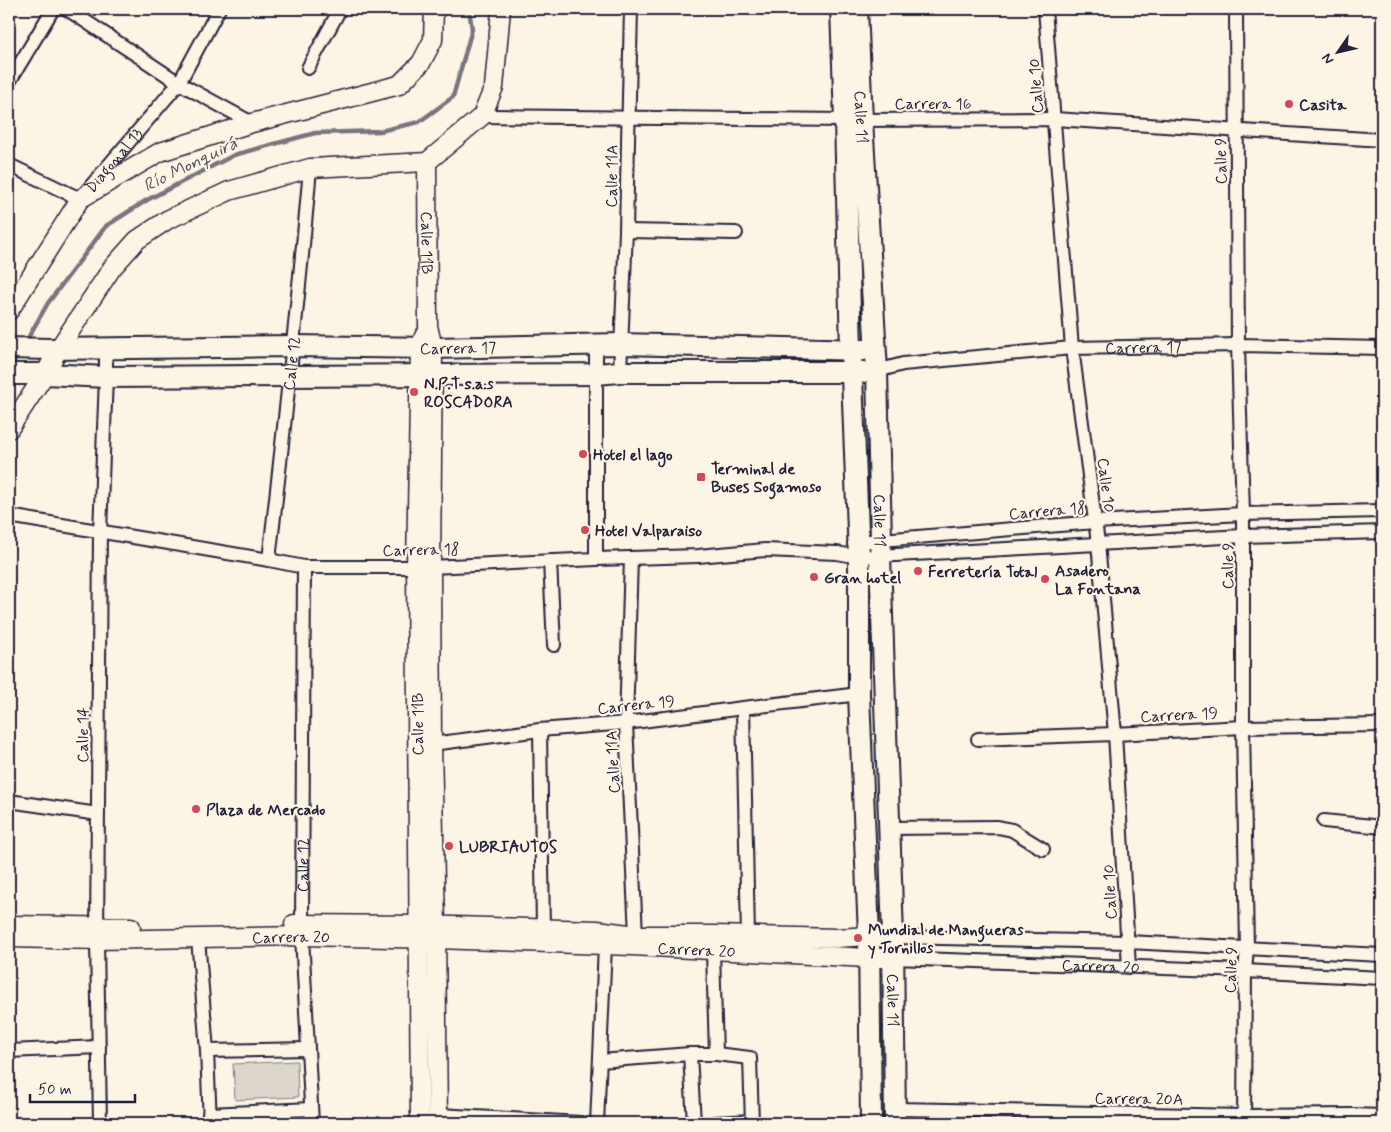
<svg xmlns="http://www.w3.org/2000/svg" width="1391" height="1132" viewBox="0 0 1391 1132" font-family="Mynerve,sans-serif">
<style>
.green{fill:#dcd6cc;stroke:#7f7c84}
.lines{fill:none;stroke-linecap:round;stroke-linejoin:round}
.stream{stroke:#78757e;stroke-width:4.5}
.street-casing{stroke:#22223b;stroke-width:16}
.secondary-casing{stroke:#22223b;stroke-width:21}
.primary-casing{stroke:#22223b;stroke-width:24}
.street{stroke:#fcf5e5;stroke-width:12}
.secondary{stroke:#fcf5e5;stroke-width:18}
.primary{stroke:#fcf5e5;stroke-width:20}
.poi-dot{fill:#d1495b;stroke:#fcf5e5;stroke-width:2}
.labels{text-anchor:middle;stroke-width:4.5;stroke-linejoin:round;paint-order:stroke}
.street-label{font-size:16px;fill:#22223b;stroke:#fcf5e5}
.poi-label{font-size:16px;font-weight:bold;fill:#22223b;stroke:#fcf5e5;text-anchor:start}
.water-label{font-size:18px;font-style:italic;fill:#545362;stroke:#fcf5e5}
</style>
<rect width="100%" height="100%" fill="#fcf5e5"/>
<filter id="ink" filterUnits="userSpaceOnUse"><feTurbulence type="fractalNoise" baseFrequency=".02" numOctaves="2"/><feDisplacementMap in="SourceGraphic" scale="10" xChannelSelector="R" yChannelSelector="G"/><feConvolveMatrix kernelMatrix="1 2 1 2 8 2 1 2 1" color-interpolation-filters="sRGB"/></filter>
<g filter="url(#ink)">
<path class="green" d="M297 1061 298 1097 235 1100 233 1064Z"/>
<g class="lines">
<path class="stream" d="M25 343 48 303 106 226 147 200 234 155 315 133 380 131 419 122 453 97 472 29 469 9
M9 369 18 354"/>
<g class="street-casing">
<g id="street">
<path d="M67 9 179 83 252 123"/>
<path d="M1045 9 1072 348 1098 543 1115 734 1129 967"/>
<path d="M1236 9 1238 345 1243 514V727L1247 948 1245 971 1244 1123"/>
<path d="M308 68 340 9"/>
<path d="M9 82 53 9"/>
<path d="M482 116 845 120 1054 119 1382 140"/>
<path id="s1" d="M9 165 80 199 179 83 219 9"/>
<path d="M626 231 736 233"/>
<path d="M596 345V559"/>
<path id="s2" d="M877 371 903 364 1072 348 1238 345 1382 348"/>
<path d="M620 372 626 231 631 9"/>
<path d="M9 516 269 560 304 567H431L596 559 698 556 765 550 837 553 859 557 1243 536 1382 532"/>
<path d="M854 544 858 542 1095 522 1243 514 1382 511"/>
<path d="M631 558 626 723 636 935"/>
<path id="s3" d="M269 560C284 429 299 299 310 168"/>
<path d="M550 561 554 645"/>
<path d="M743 708 748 935"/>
<path d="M540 730 543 929"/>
<path d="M978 739 1115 734 1243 727 1382 725"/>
<path d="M425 744H432L540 730 626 723 743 708 859 694"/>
<path d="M9 801 98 814"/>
<path d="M1324 821 1382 827"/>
<path d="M889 828 998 827 1012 830 1043 849"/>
<path id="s4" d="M302 924 304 567"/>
<path d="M302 936 312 1123"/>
<path d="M893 937 1128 942 1382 955"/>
<path d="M198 938 207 1051 210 1123"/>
<path d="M713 951 716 1054"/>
<path id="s5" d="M893 958 1245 971 1382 978"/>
<path d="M9 1051 99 1047"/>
<path d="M207 1051 308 1049"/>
<path d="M690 1054 694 1123"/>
<path d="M600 1061 690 1054H716L750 1058 752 1123"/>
<path d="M896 1109 1243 1116 1353 1115 1382 1116"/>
<path d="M209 1114 311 1109"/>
<path d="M438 1115 581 1123"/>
<path d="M100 1123 97 940 100 532 106 377V348"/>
<path d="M597 1123 605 946"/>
<path d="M714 1123 752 1121"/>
</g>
</g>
<g class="secondary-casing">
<g id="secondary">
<path id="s6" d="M427 162 428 326 433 348 431 567 432 744 436 926 438 1123"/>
<path d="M9 311 80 199 160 152 252 123 399 85 421 63 433 40 434 9"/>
<path d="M9 429 45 374 59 348 112 268 137 240 167 220 229 191 310 168 427 162 482 116 494 87 501 9"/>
<path d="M294 924 418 925 597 930 636 935H714L837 938 869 936 893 937"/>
<path d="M9 925 131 927"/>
<path id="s7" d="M9 938 97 940 302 936 436 939 632 946 868 958H893"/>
<path d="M420 1123 416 566 420 348 424 336"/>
</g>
</g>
<g class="primary-casing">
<g id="primary">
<path d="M841 9 845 120 851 350 859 557V694L869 936 871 1123"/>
<path id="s8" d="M857 9 862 120 877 371 881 540 880 556 893 937 895 1123"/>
<path id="s9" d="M9 348 49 349 294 346 433 348 621 344 864 350"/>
<path d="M9 374H45L106 377 596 374 620 372H864"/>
</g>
</g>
<use href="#street" class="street"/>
<use href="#secondary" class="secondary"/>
<use href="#primary" class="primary"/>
</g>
</g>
<g class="poi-dot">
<circle cx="1289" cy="104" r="5"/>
<circle cx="414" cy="392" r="5"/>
<circle cx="583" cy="454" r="5"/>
<rect x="696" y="472" width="10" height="10" rx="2.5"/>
<circle cx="585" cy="530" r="5"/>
<circle cx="918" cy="571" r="5"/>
<circle cx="814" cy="577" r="5"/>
<circle cx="1045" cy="579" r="5"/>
<circle cx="196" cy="809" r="5"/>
<circle cx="449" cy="846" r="5"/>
<circle cx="858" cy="938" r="5"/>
</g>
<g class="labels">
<g class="street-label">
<text transform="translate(1035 86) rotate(-94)" y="6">Calle 10</text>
<text x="933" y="109">Carrera 16</text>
<text dy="6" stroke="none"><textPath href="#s8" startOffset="108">Calle 11</textPath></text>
<text dy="6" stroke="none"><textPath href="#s1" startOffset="130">Diagonal 13</textPath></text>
<text transform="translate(1220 161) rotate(-91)" y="6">Calle 9</text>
<text transform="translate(611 176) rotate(-89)" y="6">Calle 11A</text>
<text dy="6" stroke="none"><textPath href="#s6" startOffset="81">Calle 11B</textPath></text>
<text dy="6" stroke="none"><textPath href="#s9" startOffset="449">Carrera 17</textPath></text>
<text dy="6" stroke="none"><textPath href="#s2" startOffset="268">Carrera 17</textPath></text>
<text dy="6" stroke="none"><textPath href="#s3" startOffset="198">Calle 12</textPath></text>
<text transform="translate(1107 485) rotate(83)" y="6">Calle 10</text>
<text transform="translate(1047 510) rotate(-5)" y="6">Carrera 18</text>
<text dy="6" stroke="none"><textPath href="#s8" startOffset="512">Calle 11</textPath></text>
<text transform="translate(421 549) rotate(-1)" y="6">Carrera 18</text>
<text transform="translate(1227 566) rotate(-90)" y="6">Calle 9</text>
<text transform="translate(636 704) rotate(-6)" y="6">Carrera 19</text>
<text transform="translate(1179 714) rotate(-3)" y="6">Carrera 19</text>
<text transform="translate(417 724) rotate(-90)" y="6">Calle 11B</text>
<text transform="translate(82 735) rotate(-90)" y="6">Calle 14</text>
<text transform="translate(612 762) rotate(-93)" y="6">Calle 11A</text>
<text dy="6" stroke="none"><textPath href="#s4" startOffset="59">Calle 12</textPath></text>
<text transform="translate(1109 892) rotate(-93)" y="6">Calle 10</text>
<text dy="6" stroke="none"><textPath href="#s7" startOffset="282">Carrera 20</textPath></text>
<text dy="6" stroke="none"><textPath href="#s7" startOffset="688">Carrera 20</textPath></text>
<text dy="6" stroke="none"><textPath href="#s5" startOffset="208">Carrera 20</textPath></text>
<text transform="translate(1230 970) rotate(-88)" y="6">Calle 9</text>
<text dy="6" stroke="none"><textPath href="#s8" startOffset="992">Calle 11</textPath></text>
<text transform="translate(1139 1098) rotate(1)" y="6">Carrera 20A</text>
</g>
<g class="poi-label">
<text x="1299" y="110">Casita</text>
<text x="424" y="389">N.P.T s.a.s<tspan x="424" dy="18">ROSCADORA</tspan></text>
<text x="593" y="460">Hotel el lago</text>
<text x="711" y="474">Terminal de<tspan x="711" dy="18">Buses Sogamoso</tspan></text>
<text x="595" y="536">Hotel Valparaiso</text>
<text x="1055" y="576">Asadero<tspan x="1055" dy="18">La Fontana</tspan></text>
<text x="928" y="577">Ferretería Total</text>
<text x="824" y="583">Gran hotel</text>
<text x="206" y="815">Plaza de Mercado</text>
<text x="459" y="852">LUBRIAUTOS</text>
<text x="868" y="935">Mundial de Mangueras<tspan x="868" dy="18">y Tornillos</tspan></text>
</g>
<g class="water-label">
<text transform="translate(190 164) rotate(-26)" y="6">Río Monquirá</text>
</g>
</g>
<rect width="1391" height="1132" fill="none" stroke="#fcf5e5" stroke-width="30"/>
<rect x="15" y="15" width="1361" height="1102" fill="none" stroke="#22223b" stroke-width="2" filter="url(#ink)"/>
<g transform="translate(1338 52) rotate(236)" stroke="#fcf5e5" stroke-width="4" paint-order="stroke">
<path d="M0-4L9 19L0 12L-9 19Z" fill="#22223b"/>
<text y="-8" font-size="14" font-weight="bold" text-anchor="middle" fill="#22223b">N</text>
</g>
<path d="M30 1094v8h105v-8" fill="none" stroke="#22223b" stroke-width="2.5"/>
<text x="38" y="1094" font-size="15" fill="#22223b" stroke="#fcf5e5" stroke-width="4" paint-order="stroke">50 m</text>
</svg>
